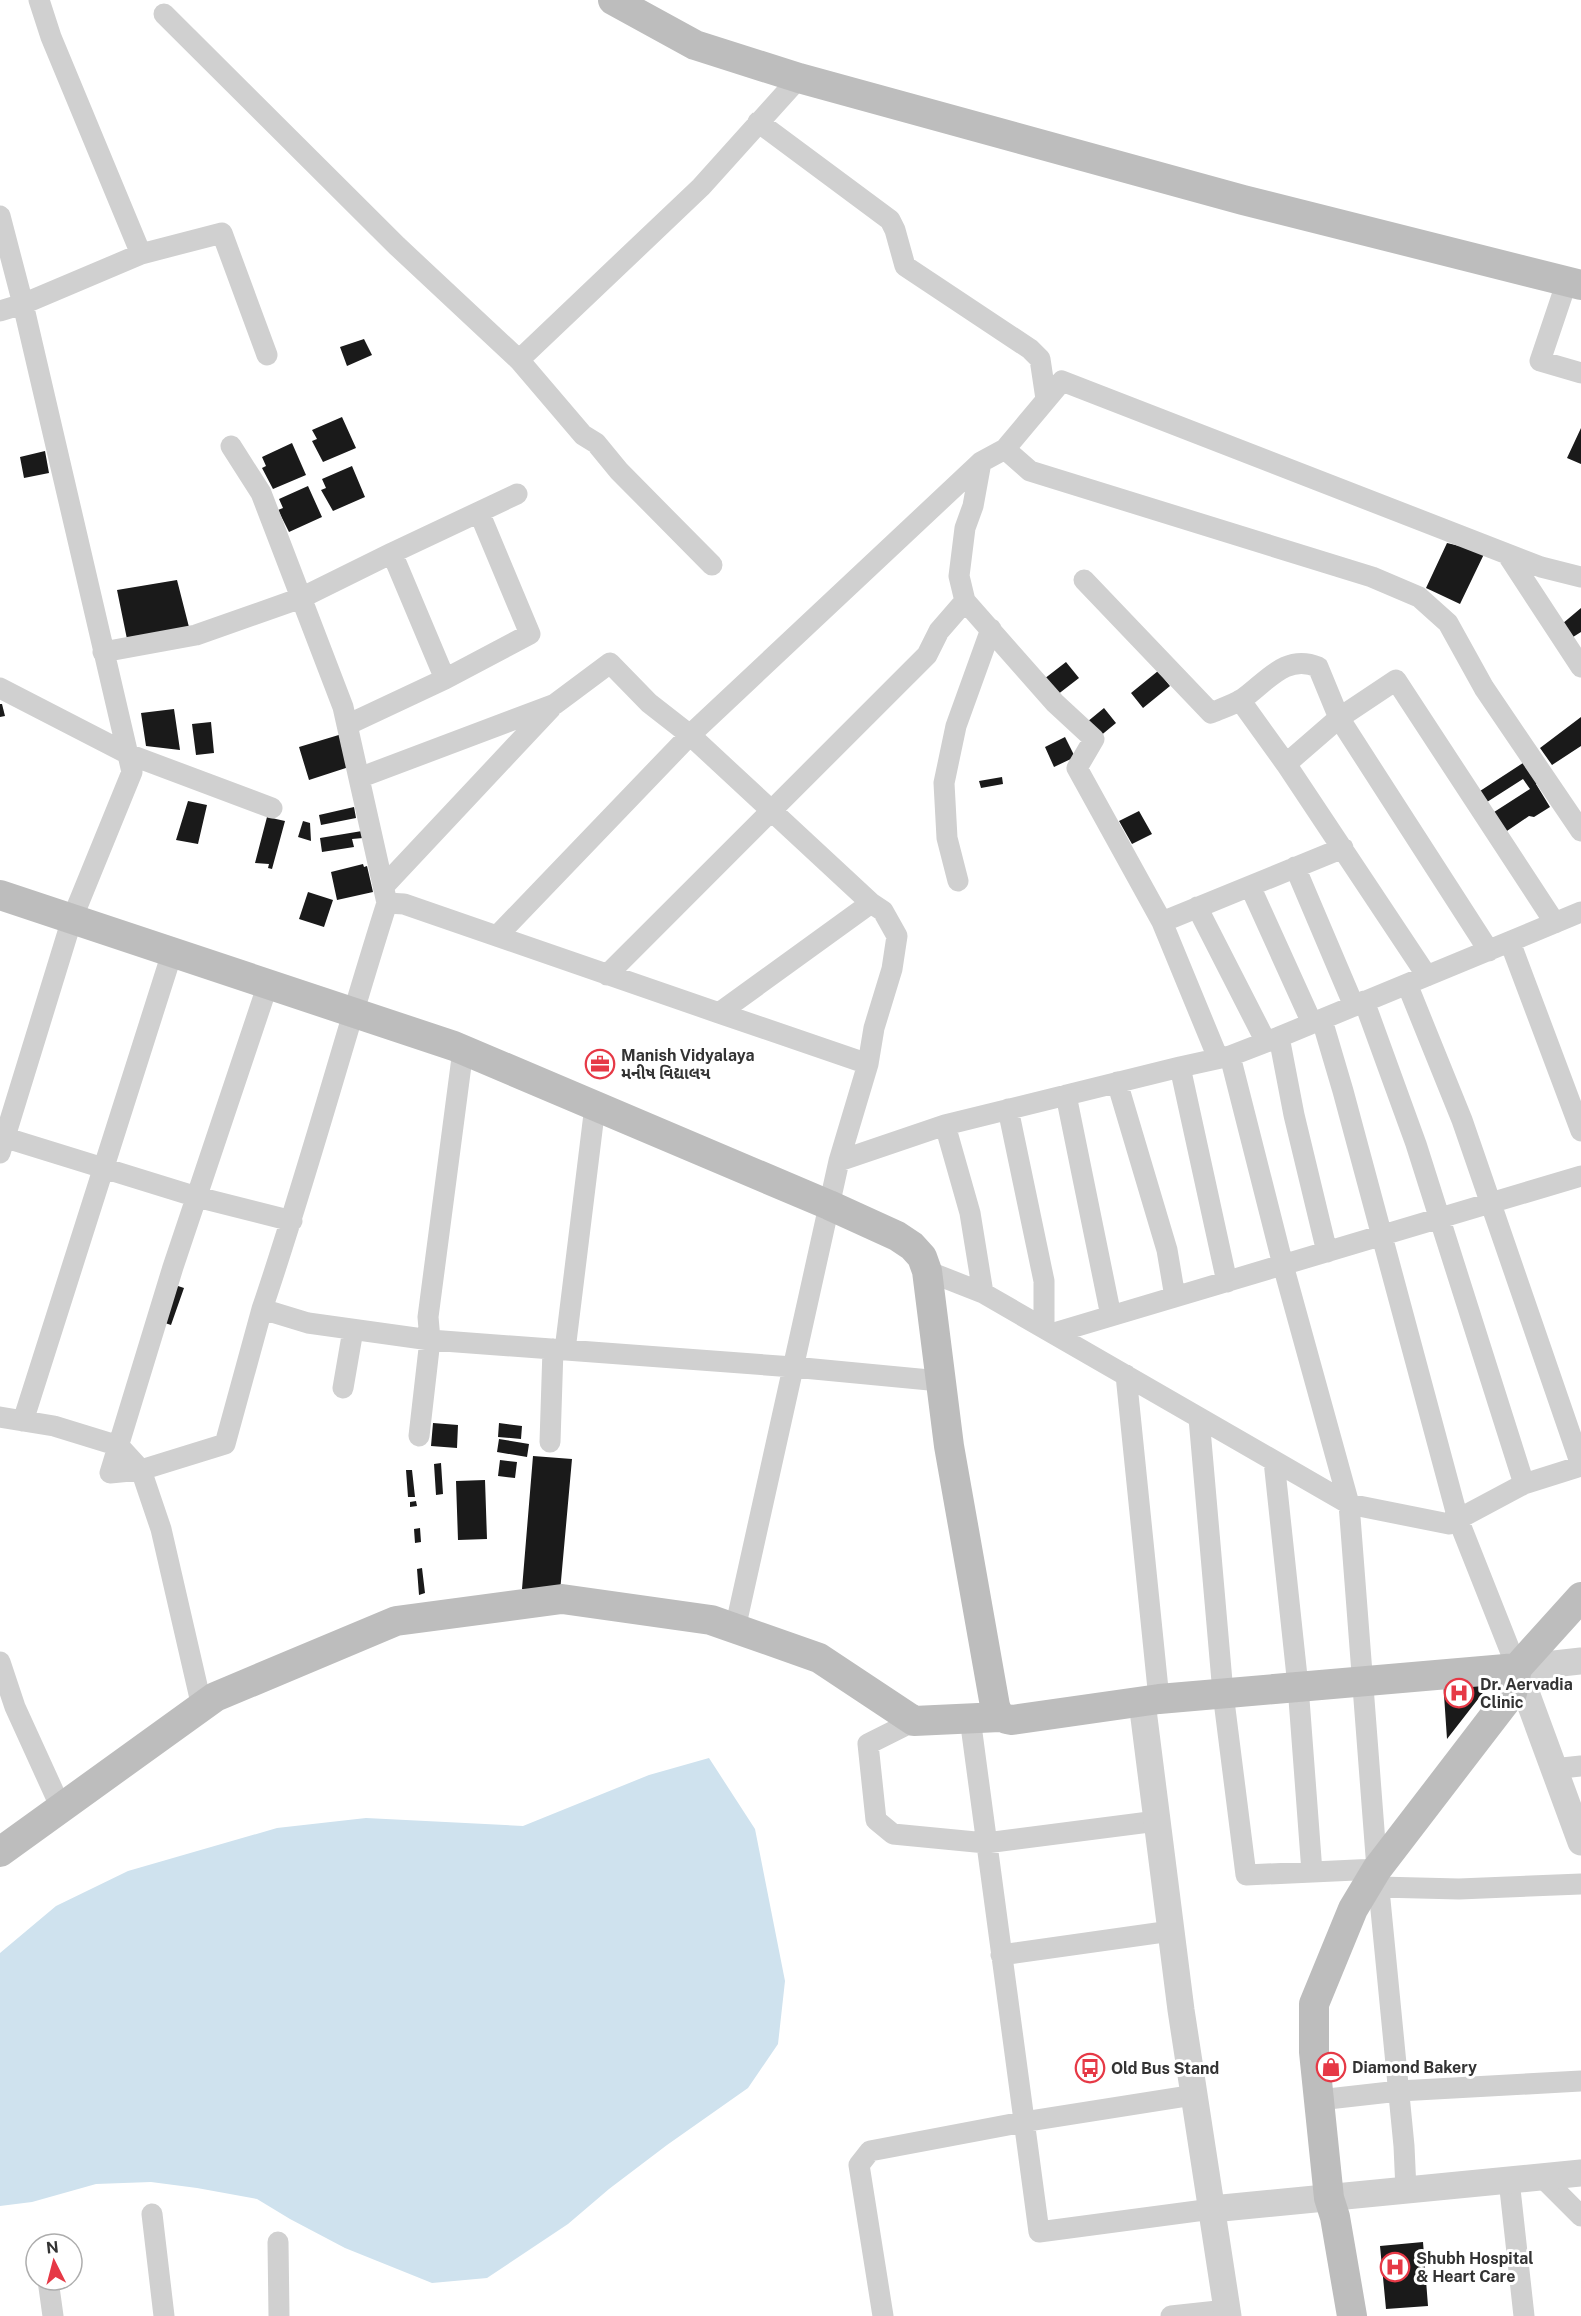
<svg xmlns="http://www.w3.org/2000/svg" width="1581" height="2316" viewBox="0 0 1581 2316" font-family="'Public Sans','Noto Sans Gujarati',sans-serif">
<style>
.water{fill:#cfe2ee}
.building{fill:#1a1a1a}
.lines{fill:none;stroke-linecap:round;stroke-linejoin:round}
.minor{stroke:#d0d0d0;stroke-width:21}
.tertiary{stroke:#d0d0d0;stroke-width:27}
.secondary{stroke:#bdbdbd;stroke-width:30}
.labels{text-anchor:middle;stroke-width:6;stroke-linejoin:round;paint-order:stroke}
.poi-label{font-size:16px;font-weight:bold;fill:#333;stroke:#fff;text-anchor:start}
</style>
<rect width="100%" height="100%" fill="#fff"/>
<path class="water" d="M709 1758 755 1829 785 1981 778 2044 748 2088 667 2145 609 2189 568 2224 487 2278 432 2283 345 2248 290 2219 257 2199 197 2188 151 2182 96 2184 32 2202 0 2206V1953L56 1906 128 1871 277 1828 366 1818 523 1826 649 1775Z"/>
<path class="building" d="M364 339 372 355 347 366 340 347Z
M342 417 356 448 323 462 312 441 317 439 312 430Z
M1581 428V464L1567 458Z
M292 443 306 475 273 489 262 468 266 466 262 457Z
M45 451 49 473 24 478 20 457Z
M352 466 365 497 333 511 321 490 326 488 322 479Z
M308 486 322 517 289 532 278 510 283 508 279 499Z
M1447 543 1485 552 1460 604 1426 588Z
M177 580 190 631 128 644 117 590Z
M1581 608V632L1573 637 1562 624Z
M1066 662 1079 678 1057 695 1044 679Z
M1158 671 1170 686 1143 708 1131 693Z
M0 704H2L5 716 0 717Z
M1104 708 1116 723 1099 737 1087 722Z
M174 709 180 750 146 746 141 713Z
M1581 717V746L1552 765 1540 748Z
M211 722 214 753 196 755 192 724Z
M342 734 352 766 309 780 299 747Z
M1065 737 1075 757 1054 767 1045 747Z
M1526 761 1539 782 1536 784 1550 807 1534 817 1529 816 1504 833 1491 814 1530 789 1523 779 1487 802 1480 791Z
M1002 777 1003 784 981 788 979 781Z
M188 801 207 805 198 844 176 840Z
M354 807 356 818 321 825 319 815Z
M1139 811 1152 834 1132 844 1119 821Z
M267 817 285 821 272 869 268 868 269 864 255 863Z
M303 821 310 823 311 841 298 837Z
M362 831 363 838 352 839 354 847 322 852 320 838Z
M363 864 364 867 367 866 373 892 337 900 331 872Z
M308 892 333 900 324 927 299 919Z
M172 1284 184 1288 171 1325 159 1321Z
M433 1423 458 1425 457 1448 431 1446Z
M499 1423 522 1426 521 1439 498 1437Z
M499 1439 529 1444 527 1457 497 1452Z
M533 1456 572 1459 560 1592 522 1589Z
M500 1460 517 1462 515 1478 498 1476Z
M441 1463 443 1494 436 1495 434 1464Z
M406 1470H412L415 1497H408Z
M485 1480 487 1539 458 1540 456 1481Z
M416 1501 417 1506 410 1507V1502Z
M420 1528 421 1542 415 1543 414 1529Z
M422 1568 425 1593 419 1595 417 1569Z
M1496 1676 1447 1739 1443 1680Z
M1423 2242 1428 2306 1386 2309 1380 2246Z"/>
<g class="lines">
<path class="minor" d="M39 0 51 37 141 254
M164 14 397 246 519 360 583 435 596 443 619 471 712 565
M758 122 890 220 895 230 905 266 1030 349 1040 359 1046 399
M0 216 23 304 132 772 72 919 0 1153
M1567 281 1540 361 1581 373
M0 311 23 304 141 254 222 233 267 355
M519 360 701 187 799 78
M231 446 261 493 343 707 387 903
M1005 449 1030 471 1372 577 1419 597 1448 623 1484 688 1581 831
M392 553 517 494
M1507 554 1581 667
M1084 580 1211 713C1220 709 1232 705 1241 700 1266 683 1285 653 1318 667L1339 718 1286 764 1427 976
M103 652 196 635 301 598 392 553 445 679
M0 688 128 754 272 808
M1240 700 1286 764
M347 725 445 679 530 634 479 512
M359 778 555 704 610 663 649 703 690 735 497 936
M1295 867 1354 1006
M958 881 947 838 944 783 956 726 991 629
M384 886 551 708
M1250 886 1312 1023
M1197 907 1266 1042
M1162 922 1077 768 1094 739 1055 703 965 601 959 576 965 528 973 506 981 462 1005 449 1062 381 1541 567 1581 577
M1510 942 1581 1131
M1489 951 1339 718 1396 680 1555 923
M607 975 927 655 939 631 965 601
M1407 984 1462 1120 1581 1465
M719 1013 868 1064
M1322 1020 1343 1091 1458 1519 1517 1668
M1279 1037 1581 912
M1230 1056 1279 1037 1294 1115 1327 1252
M1218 1058 1162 922 1343 848
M1180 1067 1230 1056 1283 1265 1349 1504 1449 1524 1524 1484 1416 1144 1364 1001
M1117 1082 1167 1250 1175 1297
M1066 1095 1111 1316
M1008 1109 1044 1281V1328
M945 1125 970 1213 983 1293
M0 1136 197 1197 292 1221
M839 1161 868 1064 874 1028 892 969 897 936 883 911 871 903
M927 1271 983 1293 1349 1504 1377 1869 1404 2146 1406 2190
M1054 1333 1581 1176
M565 1350 595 1106
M1126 1375 1159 1699
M940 1381 793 1367 430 1340 308 1323 262 1309C308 1174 344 1038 387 903L404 904 719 1013 871 903 690 735 981 462
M343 1388 353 1330
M0 1417 54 1426 119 1446 141 1470 225 1444 262 1309
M1199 1418 1223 1693 1246 1875 1377 1869
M23 1421 172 953
M419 1436 430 1340 428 1317 463 1050
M550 1442 553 1349
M1274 1461 1298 1686 1312 1872
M1524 1484 1581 1466
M735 1629 839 1161 945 1125 1180 1067 1227 1282
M0 1662 15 1707 61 1808
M202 1707 161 1529 141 1470 110 1473 173 1267 268 984
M970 1718 1039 2232 1212 2209
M914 1721 868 1744 876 1820 893 1834 986 1843 1157 1821
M1553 1769 1581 1766
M1379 1887 1459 1889 1581 1884
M1001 1955 1171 1931
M1319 2100 1399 2091 1581 2081
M1542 2177 1581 2216
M1509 2180 1524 2316
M152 2214 164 2316
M278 2242 279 2316
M48 2280 53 2316
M883 2316 859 2165 870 2151 1023 2122 1194 2095
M1171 2316 1227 2310"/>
<path class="tertiary" d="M1581 1661 1517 1668 1581 1842
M1142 1702 1181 2010 1228 2316
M1212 2209 1581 2173"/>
<path class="secondary" d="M613 0 695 45 799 78 1243 200 1581 285
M0 895 454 1046 829 1205 897 1236 912 1246 922 1257 927 1271 949 1446 995 1706C998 1715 1002 1719 1012 1720L1159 1699 1517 1668
M0 1852 215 1697 396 1621 562 1599 711 1620 819 1658 914 1721 1000 1717
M1352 2316 1335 2217 1329 2198 1314 2052V2004L1353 1909 1377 1869 1512 1693 1517 1668 1581 1597"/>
</g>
<defs>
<g id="office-ring" transform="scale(1.5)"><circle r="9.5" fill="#fff" stroke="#e63946" stroke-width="1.5"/><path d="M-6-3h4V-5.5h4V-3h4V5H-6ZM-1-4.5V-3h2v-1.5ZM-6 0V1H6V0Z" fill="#e63946"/></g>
<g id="hospital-ring" transform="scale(1.5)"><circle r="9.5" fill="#fff" stroke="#e63946" stroke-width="1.5"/><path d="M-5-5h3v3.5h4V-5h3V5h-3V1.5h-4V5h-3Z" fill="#e63946"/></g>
<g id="shop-ring" transform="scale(1.5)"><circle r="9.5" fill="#fff" stroke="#e63946" stroke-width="1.5"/><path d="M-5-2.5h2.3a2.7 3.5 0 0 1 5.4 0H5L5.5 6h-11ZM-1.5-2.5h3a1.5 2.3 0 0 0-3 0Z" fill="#e63946"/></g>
<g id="bus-ring" transform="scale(1.5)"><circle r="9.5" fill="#fff" stroke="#e63946" stroke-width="1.5"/><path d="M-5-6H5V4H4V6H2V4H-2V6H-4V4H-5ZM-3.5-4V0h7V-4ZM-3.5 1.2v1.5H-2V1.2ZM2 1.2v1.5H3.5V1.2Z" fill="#e63946"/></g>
</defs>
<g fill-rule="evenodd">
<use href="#office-ring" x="600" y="1064"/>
<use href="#hospital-ring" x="1459" y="1693"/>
<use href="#shop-ring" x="1331" y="2067"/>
<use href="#bus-ring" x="1090" y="2068"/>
<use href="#hospital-ring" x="1395" y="2267"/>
</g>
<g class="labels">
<g class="poi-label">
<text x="621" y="1061">Manish Vidyalaya<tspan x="621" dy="18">મનીષ વિદ્યાલય</tspan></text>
<text x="1480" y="1690">Dr. Aervadia<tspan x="1480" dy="18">Clinic</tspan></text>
<text x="1352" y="2073">Diamond Bakery</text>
<text x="1111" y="2074">Old Bus Stand</text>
<text x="1416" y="2264">Shubh Hospital<tspan x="1416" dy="18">&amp; Heart Care</tspan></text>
</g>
</g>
<g transform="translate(54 2262) rotate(354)"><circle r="28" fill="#ffffff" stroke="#adadad" stroke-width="1.5"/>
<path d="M0-4.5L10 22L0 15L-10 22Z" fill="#e63946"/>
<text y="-9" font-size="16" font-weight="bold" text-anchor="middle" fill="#333333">N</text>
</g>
</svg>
